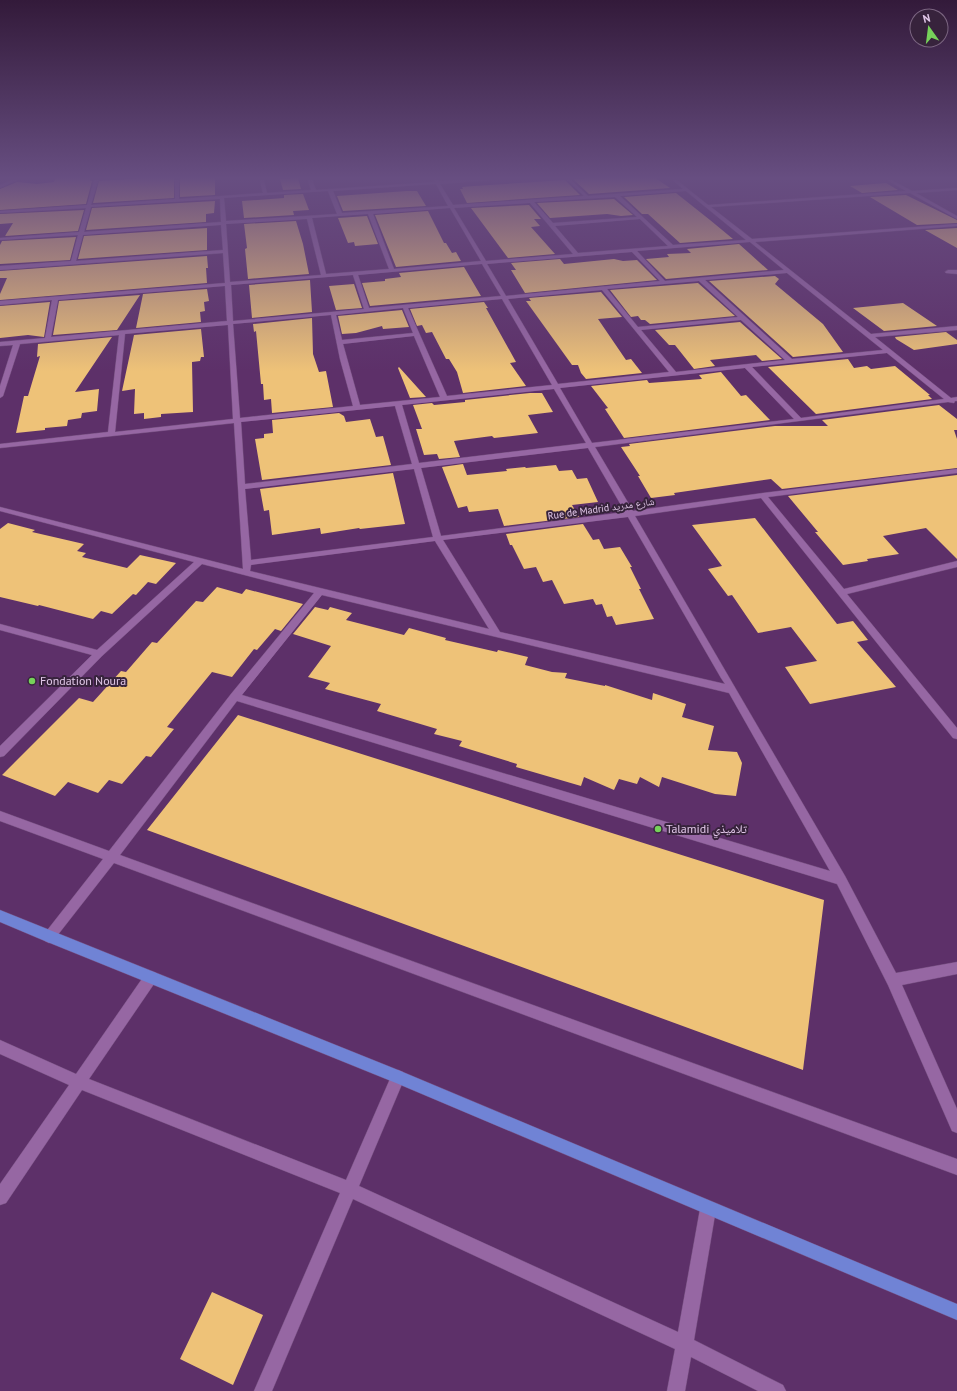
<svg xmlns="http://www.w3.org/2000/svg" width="957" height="1391" viewBox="0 0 957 1391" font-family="'PT Sans','Noto Naskh Arabic',sans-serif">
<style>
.building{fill:#eec278}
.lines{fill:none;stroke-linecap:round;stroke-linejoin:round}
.minor-casing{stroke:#744e7e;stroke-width:1}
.major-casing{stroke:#744e7e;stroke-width:1}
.minor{fill:#9667a3;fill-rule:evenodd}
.major{fill:#7083d5;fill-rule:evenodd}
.poi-dot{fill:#76d25a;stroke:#37233c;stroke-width:1.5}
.labels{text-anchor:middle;stroke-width:4;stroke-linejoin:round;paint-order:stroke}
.far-street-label{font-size:10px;fill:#e1c7e8;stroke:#37233c}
.poi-label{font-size:12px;fill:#e1c7e8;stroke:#37233c;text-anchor:start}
</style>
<rect width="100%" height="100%" fill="#5d3069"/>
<path class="building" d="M56 177H91L90 181H92L86 204 0 210V189L17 182 37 184 54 182Z
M143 177H174V198L93 203 99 181 143 178Z
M180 177H215V195L180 197Z
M613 177H654L670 188 589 194 573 179Z
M298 178 301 189 283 190 280 179Z
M565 180 580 195 467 203 460 189H463L462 187 474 186Z
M886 183 898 190 862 193 850 186Z
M407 191H417L426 206 343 211 337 196Z
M676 193 710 220 733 239 680 243 648 214H642L624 197Z
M303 194 309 210 293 211 294 215 244 218 242 201 284 198V195Z
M906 195 957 220V223L917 225 870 197Z
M614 199 633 215 621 216 607 214 550 218 537 203Z
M215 201 214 213 206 214V222L86 230 92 208Z
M529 205 541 219H534L540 226 531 227 555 254 508 258 471 208Z
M84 210 78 231 5 236 13 223 0 224V214Z
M428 211 444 243H446L452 253 456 252 461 261 396 267 375 215Z
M367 216 378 244 355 246 354 242 348 243 338 218Z
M296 221 303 244 309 274 248 279 245 249 247 248 244 224Z
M207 228V250L78 259 84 236Z
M957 228V248L925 230Z
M76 237 70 260 0 264V245L2 241Z
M739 244 768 270 666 279 646 259 669 257 667 254 691 253 687 249Z
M207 256 208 268H206L207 283 0 300V294L7 278H0V271Z
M560 259 564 264 614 259 623 261 637 260 657 280 525 293 511 270H516L511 263Z
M464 267 481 296 370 306 362 283 385 281V279L401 277 399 273Z
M775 276 779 279 775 284 823 324 843 352 793 357 709 281Z
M310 280 312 312 252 318 249 285Z
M698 283 735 316 650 324 645 320H641L638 316 631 317 610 290Z
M354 284 362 308 336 310 329 286Z
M207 289 209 301 204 302 205 311 200 312 201 322 136 328 143 294Z
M601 292 622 317 598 319 626 360 631 359 642 373 586 379 581 373 578 365H572L526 301H531L529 298Z
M140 295 117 330 53 335 59 301Z
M50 302 44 337 28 335 0 338V306Z
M484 302 488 308H486L516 362 510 363 526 386 463 393 457 372 449 359H446L432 332 426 333 422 325 417 326 410 309Z
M903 303 937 326 884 331 853 308Z
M402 310 409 327 383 329 382 326 356 333 342 334 338 316Z
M312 318 313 354 319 372 326 371 333 407 272 413 271 399 264 400 263 384H261L256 331 254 332 253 324Z
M740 322 782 359 762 361 756 355 710 360 715 366 694 369 675 345H669L655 330Z
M201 329 204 357H201L200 361 192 362 193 412 161 414V417L144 419V413L134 414 135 389 122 391 134 335Z
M946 332 957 340V344L914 350 896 339 895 337Z
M112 337 75 392 99 389 97 411 82 413 81 418 68 420 67 426 45 428V430L16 433 24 396H28L40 356 37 357 38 344Z
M848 359 854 368 867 366 871 369 895 366 930 395H928L932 399 816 414 768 367Z
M399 367 426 397 410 398 398 368Z
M721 372 741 396 746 395 770 420 624 438 605 409 608 408 591 386 647 380 649 383 702 379 699 375Z
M530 393H542L553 412 528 415 538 433 494 438 492 436 454 441 460 457 439 459 437 454 424 455 416 429H422L413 405 432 403 434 405 465 402V400Z
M939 405 957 419V430H954L957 439V468L782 489 771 479 674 493 675 495 651 498 638 476H640L621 447 630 446 629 444 775 426H828L822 420Z
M339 413 344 416 346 422 370 419 376 437 383 436 391 465 262 480 255 439 264 438V434L273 433 272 420Z
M463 464 467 475 507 471 506 469 525 467 526 468 556 465 559 471 572 470 577 479 587 478 598 502 572 505 579 517 504 526 498 509 469 512 467 506 458 508 442 467Z
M393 473 405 524 360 529 359 528 321 534 320 528 272 535 269 510 264 511 260 489Z
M957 475V559L926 528 883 536 899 554 867 559 868 561 843 565 815 532H818L788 496Z
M755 518 837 624 853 621 868 640 857 642 896 687 810 704 785 667 817 661 791 627 758 633 732 595 728 596 708 569 722 566 692 525Z
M8 523 35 530 32 532 84 544 77 551 86 553 82 557 127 568 140 555 176 563 156 584 148 582 136 595 133 594 112 614 101 611 93 619 39 605 38 606 0 597V529Z
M583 524 593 540 599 539 604 549 620 547 632 567H630L641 589H639L654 619 616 625 612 616 607 617 602 604 596 605 593 599 564 604 552 580 543 582 536 567 524 569 512 545H510L506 534Z
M217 587 242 594 246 589 303 604 281 631 275 629 257 650 254 649 232 677 212 672 167 727 174 729 151 757 146 756 122 784 109 780 98 793 68 782 55 796 2 775 79 698 93 702 121 671 126 672 152 642 157 643 196 601 203 602Z
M315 607 328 610 330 607 352 613 346 620 404 635 409 628 446 638 445 640 497 652 498 650 528 657 525 665 552 672 567 673 565 678 605 686V685L652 700 653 693 686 704 682 717 714 726 708 750 737 752 742 763 736 796 715 794 662 777 659 787 640 777 637 784 619 779 614 790 584 777 581 786 516 767 517 764 459 746 462 741 434 734 437 729 377 711 381 704 325 689 330 683 308 677 331 646 293 634Z
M238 715 824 900 803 1070 147 830Z
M212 1292 263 1315 233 1385 180 1359Z"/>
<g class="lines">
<g class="minor-casing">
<path id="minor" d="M19 177H24L0 188V185Z
M95 177H99L91 205 175 199V177H179V199L263 193 259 177H263L267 193 311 190 307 177H311L316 190 435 182 432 177H436L439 181 527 177 440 184 453 205 584 196 564 177H568L588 196 683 189 669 177H673L708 205 906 191 882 177H886L912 191 957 188V190L916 193 957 216V219L910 193 711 207 752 239 957 224V226L755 242 871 334 957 326V330L875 337 951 398 957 397V401H955L954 403 948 402 595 447 633 511 763 493 957 469V473L768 497 844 589 957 561V567L847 594 957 728V739L953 738 761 498 635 516 845 876 896 973 957 962V974L902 985 957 1109V1133L952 1131 888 985 837 884 237 701 120 855 957 1159V1175L114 863 53 941 49 943 45 941 43 937 45 933 103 859 0 821V811L109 851 231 694 314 593 202 564 102 656 4 756 0 757V746L92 655 0 630V624L97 650 194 562 0 511V507L243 569 234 423 0 448V444L108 432 119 335 20 344 3 396 0 398V386L13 345 0 346V342L45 338 52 300 0 305V301L225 283 223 253 0 270V266L71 261 78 235 0 240V238L79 232 86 208 0 213V211L87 205ZM436 184 448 206 342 213 333 191ZM328 191 337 214 226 221 224 198ZM686 191 746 240 673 245 620 196ZM615 197 637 217 553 223 534 202ZM220 199 221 222 84 232 91 207ZM530 203 573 254 486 261 454 208ZM450 208 481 261 394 269 373 214ZM368 214 389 269 326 274 312 218ZM307 219 321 275 230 282 226 224ZM640 219 668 246 578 253 555 226ZM221 225 223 250 76 261 83 235ZM750 242 784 270 665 281 637 251ZM632 252 660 281 506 296 487 264ZM482 264 501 296 369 308 358 275ZM787 273 883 350 792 359 705 280ZM353 275 364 309 233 321 231 285ZM699 281 738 317 638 327 607 289ZM225 286 227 321 51 337 58 300ZM602 290 669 372 558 384 508 299ZM502 299 552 385 447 396 408 308ZM403 308 413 333 342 340 336 315ZM331 315 340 359 353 406 240 418 233 324ZM741 320 785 360 676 372 641 330ZM228 325 233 419 115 432 125 334ZM414 336 440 397 360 405 343 344ZM887 353 944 399 801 418 752 367ZM745 368 794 419 592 443 560 388ZM554 389 586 443 419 463 402 405ZM395 406 412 464 245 484 241 422ZM588 448 625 512 441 536 421 468ZM414 469 433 537 251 560 245 489ZM628 517 721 678 725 684 500 632 443 540ZM435 541 489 629 250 571 251 565ZM322 595 729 693 830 871 242 695Z
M948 270H957V274L946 273 945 272Z
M151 971 156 973 158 977 156 981 89 1079 346 1180 393 1072 398 1070 403 1072 405 1077 359 1186 678 1332 700 1209 702 1203 708 1201 714 1203 716 1209 694 1340 783 1385 786 1391H758L691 1357 685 1391H667L675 1349 353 1199 272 1391H254L340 1193 82 1090 6 1203 0 1205V1184L69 1085 0 1054V1040L76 1074 146 973Z"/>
</g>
<g class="major-casing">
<path id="major" d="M0 910 398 1070 957 1304V1320L396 1083 45 941 0 922Z"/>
</g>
<use href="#minor" class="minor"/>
<use href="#major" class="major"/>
</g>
<linearGradient id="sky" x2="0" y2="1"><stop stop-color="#331a3a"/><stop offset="0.48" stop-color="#674e81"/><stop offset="1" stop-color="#674e81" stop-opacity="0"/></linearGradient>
<rect width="957" height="371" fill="url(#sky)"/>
<g class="poi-dot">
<circle cx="32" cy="681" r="4"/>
<circle cx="658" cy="829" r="4"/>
</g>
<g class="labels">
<g class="far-street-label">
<text transform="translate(601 508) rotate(-8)" y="4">Rue de Madrid شارع مدريد</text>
</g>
<g class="poi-label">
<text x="40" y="685">Fondation Noura</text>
<text x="666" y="833">Talamidi تلاميذي</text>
</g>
</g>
<g transform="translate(929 28) rotate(346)"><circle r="19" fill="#37233c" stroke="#7b6581"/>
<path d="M0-3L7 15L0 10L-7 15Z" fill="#76d25a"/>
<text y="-6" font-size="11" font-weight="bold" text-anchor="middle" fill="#e1c7e8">N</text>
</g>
</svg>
